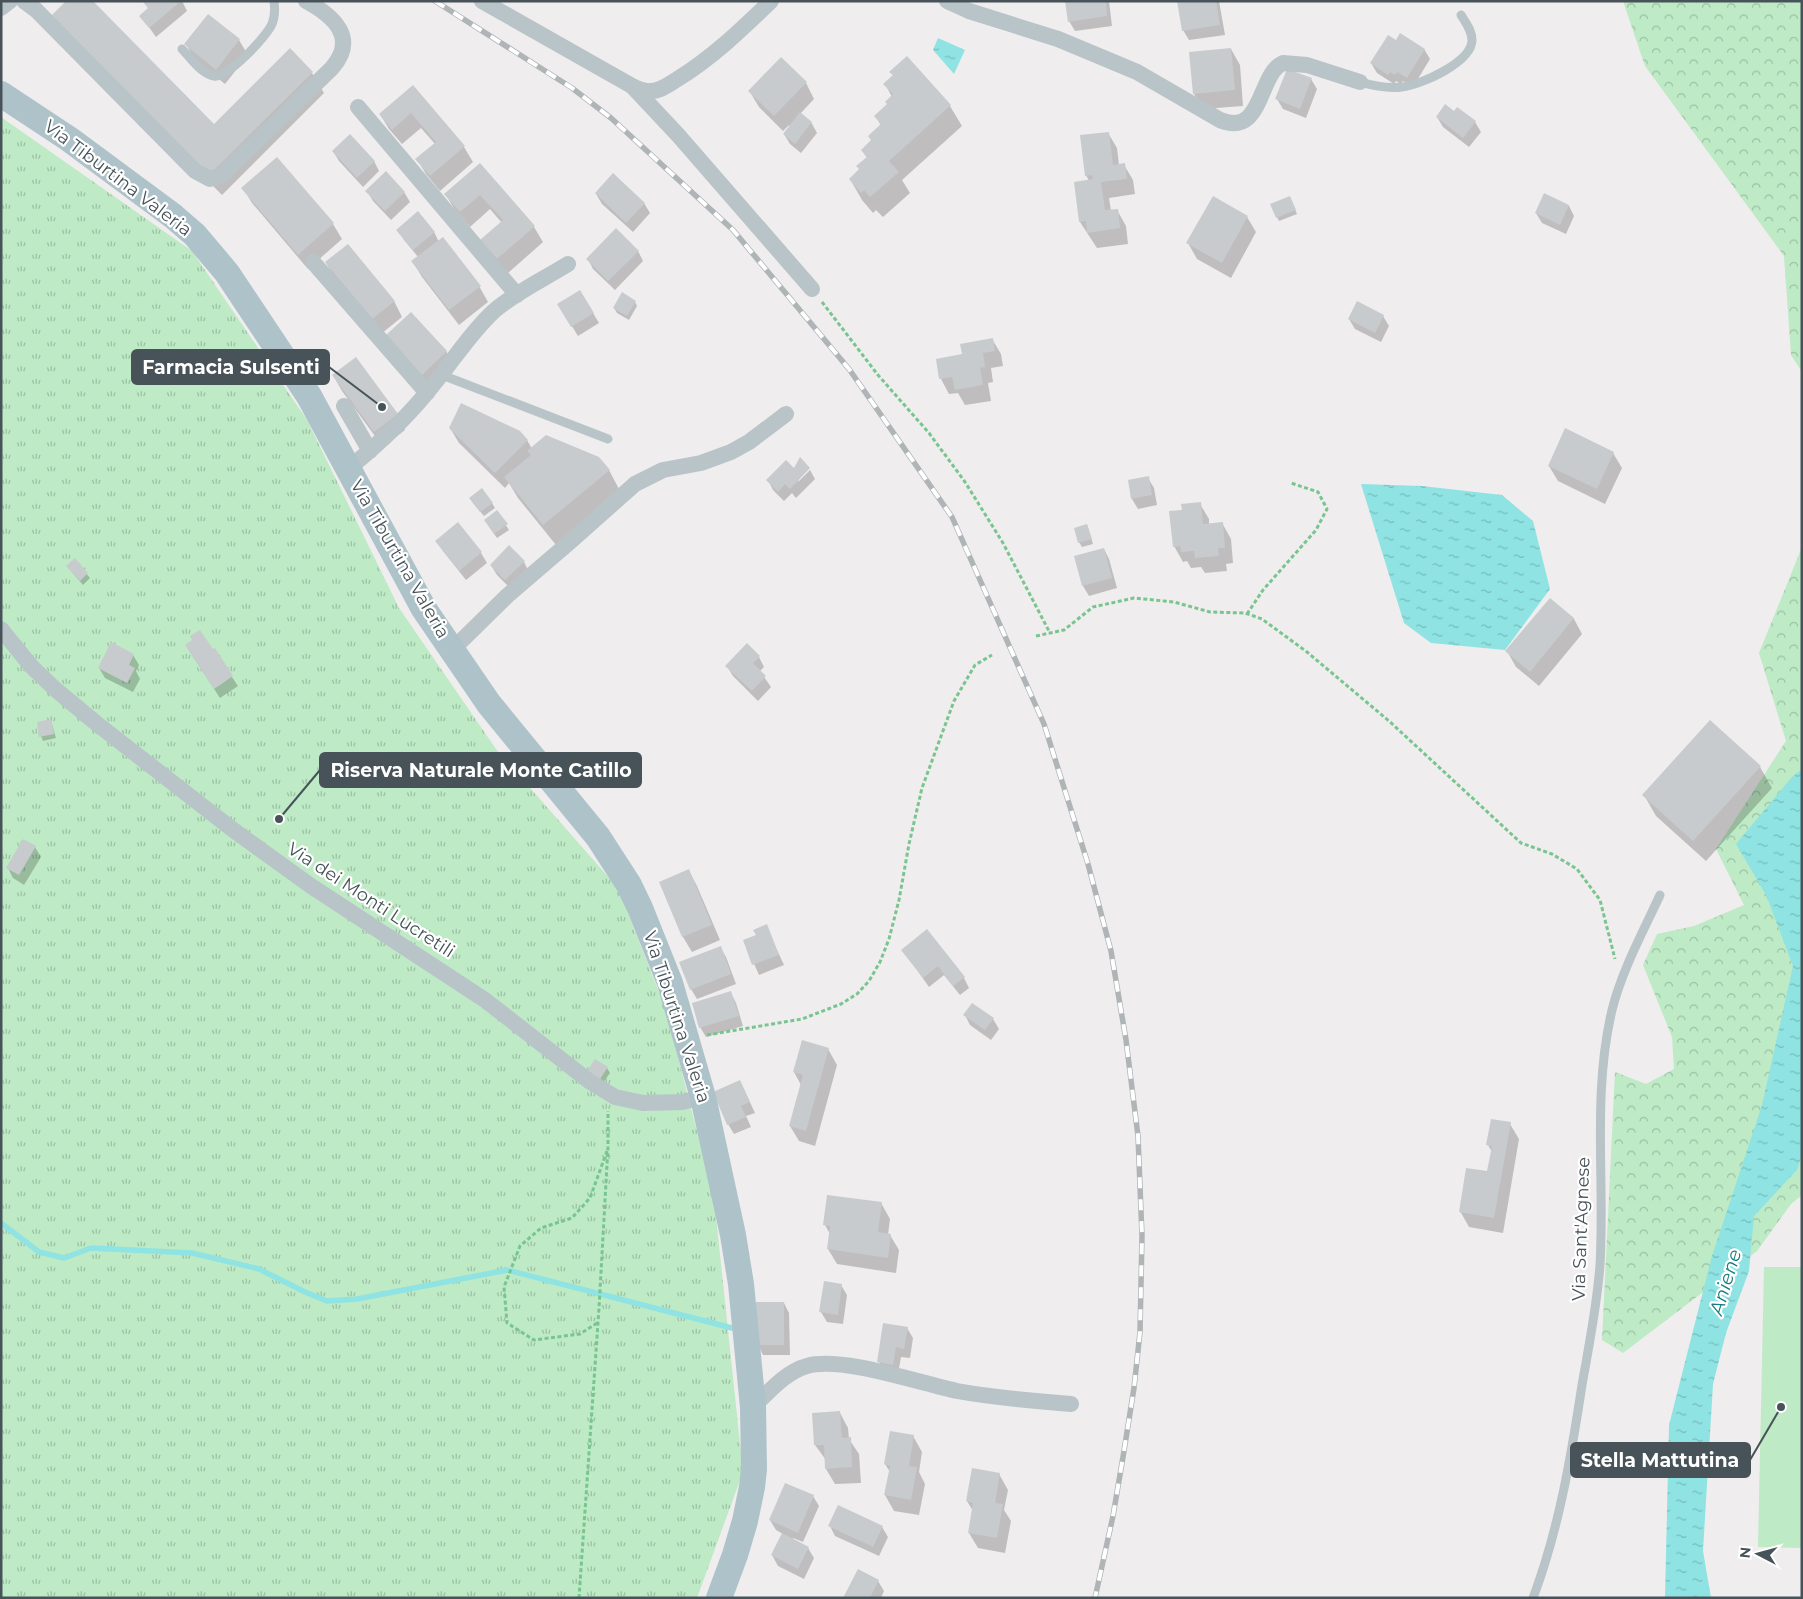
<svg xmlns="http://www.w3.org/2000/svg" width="1803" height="1599" viewBox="0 0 1803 1599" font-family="Montserrat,sans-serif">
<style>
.forest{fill:url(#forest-crowns)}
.park{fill:url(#park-tufts)}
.garden{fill:#beeac6}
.water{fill:url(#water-ripples)}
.shadow{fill:#0003}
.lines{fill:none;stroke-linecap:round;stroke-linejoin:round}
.stream{stroke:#8fe3e3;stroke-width:5.5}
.building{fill:#c7cbce}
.path{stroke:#79c590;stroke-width:3;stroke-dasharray:4 2.5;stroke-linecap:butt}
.service{stroke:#b9c4c8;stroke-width:9}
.minor{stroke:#b9c4c8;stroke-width:16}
.primary{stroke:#aec2c9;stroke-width:26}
.rail-casing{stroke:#afb4b6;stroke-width:5.5}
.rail{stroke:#fff;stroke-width:4;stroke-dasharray:11;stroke-linecap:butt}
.labels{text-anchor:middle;stroke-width:4.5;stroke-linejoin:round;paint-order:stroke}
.street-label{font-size:18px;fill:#475358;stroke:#fff}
.water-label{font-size:19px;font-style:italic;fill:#177e7f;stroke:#fff}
.leader{fill:none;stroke:#475358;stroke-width:2}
.callout-dot{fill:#475358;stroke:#fff;stroke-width:2}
.callout{fill:#475358;stroke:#475358;stroke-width:2}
.callout-label{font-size:19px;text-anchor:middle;font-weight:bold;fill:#fff}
</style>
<defs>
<pattern id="forest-crowns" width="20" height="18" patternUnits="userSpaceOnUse" patternTransform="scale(1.25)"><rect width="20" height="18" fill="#beeac6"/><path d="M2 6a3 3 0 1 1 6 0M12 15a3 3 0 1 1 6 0" fill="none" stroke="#9cc0a4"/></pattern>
<pattern id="park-tufts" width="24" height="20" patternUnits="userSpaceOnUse" patternTransform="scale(1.25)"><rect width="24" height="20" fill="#beeac6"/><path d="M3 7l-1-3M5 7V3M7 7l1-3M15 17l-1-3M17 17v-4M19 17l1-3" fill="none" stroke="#9cc0a4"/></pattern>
<pattern id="water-ripples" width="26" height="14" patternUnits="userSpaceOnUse" patternTransform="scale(1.25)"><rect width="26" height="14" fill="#8fe3e3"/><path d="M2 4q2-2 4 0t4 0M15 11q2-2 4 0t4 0" fill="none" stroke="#7bb"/></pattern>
</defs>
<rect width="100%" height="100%" fill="#efeded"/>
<path class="forest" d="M1623 1H1802V372L1791 355 1784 256 1645 66Z
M1802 547V1195L1791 1204 1757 1251 1623 1353 1602 1340 1615 1072 1646 1084 1674 1069 1672 1037 1643 965 1657 934 1694 926 1744 905 1716 849 1786 741 1759 653Z"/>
<path class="park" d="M1 117 192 251 307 420 399 608 496 749 618 888 666 1010 714 1198 743 1472 697 1598H1Z"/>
<path class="garden" d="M1764 1267H1802V1548L1758 1547Z"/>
<path class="water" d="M938 38 965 50 954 74 933 50Z
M1361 484 1422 486 1502 495 1533 521 1550 589 1505 650 1431 643 1404 623Z
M1802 769V1155L1797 1170 1754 1216 1749 1271 1726 1333 1713 1384 1703 1551 1711 1598H1665L1669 1425 1712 1256 1762 1105 1793 966 1766 895 1736 844 1792 777Z"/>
<path class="shadow" d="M146 1H182L187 11 156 37 141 16 149 10 145 2Z
M1066 1H1109L1112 26 1075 31 1069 21Z
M1178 1H1219L1225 35 1189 40 1183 30Z
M65 36 214 126 312 73 324 93 222 195Z
M239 40 248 55 225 84 195 60 186 44Z
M1397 42 1424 49 1430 59 1413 87 1403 81 1401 84 1396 81 1394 84 1377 73 1371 63Z
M1231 49 1240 65 1243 106 1203 109 1194 94Z
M891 72 950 106 962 126 902 180 910 193 883 217 876 210 873 213 862 200 850 179 860 170 867 158 862 150 872 141 881 126 876 116 888 105 892 97 885 84 894 76Z
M1311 79 1317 89 1306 118 1283 109 1277 99Z
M806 83 814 99 800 114 811 122 817 133 801 153 790 144 784 134 790 127 789 125 783 131 759 107 750 92Z
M413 86 464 147 473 162 440 191 426 174 417 159 435 144 421 128 402 144 389 129 380 114Z
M1457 109 1475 122 1481 132 1469 147 1443 127 1437 117 1454 113Z
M1108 133 1117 148 1119 165H1124L1133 180 1135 194 1109 198 1111 211 1117 210 1126 226 1128 244 1097 248 1080 222 1075 183 1089 181 1086 175Z
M333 151 374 161 379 171 363 187 339 161Z
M277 158 333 224 342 239 308 269 252 203 243 188Z
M480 165 534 227 543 242 507 274 482 241 502 223 490 209 470 227 455 210 446 195Z
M367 191 404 192 410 202 391 220 373 201Z
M596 194 644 203 650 213 633 232 602 204Z
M1545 195 1569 206 1574 216 1566 234 1542 223 1536 213Z
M1292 202 1297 214 1279 221 1277 217Z
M1247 217 1256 232 1231 278 1197 259 1188 243Z
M398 230 434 232 439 242 479 286 488 302 459 325 422 277 413 262 419 258 404 240Z
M638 251 643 261 615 290 593 269 588 259Z
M326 263 394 301 402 317 381 334 335 278Z
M635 302 637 306 629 320 617 313 614 308Z
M593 313 599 323 578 336 565 315Z
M1383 316 1389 326 1381 342 1355 329 1349 319Z
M992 339 1001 354 1003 366 991 368 993 382 988 383 991 401 965 405 958 393 949 394 941 379 964 355Z
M446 351 455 367 432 389 396 352Z
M333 375 397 415 405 430 383 447 342 391Z
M450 428 527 440 532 449 609 470 620 491 556 545 518 498 509 483 505 488 459 443Z
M1613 453 1622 468 1605 504 1558 481 1549 466Z
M810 470 815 479 796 498 792 493 784 501 773 490 768 480 800 477 798 482Z
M1148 478 1154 488 1157 505 1138 509 1132 499Z
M473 503H492L495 508 484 516Z
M1200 504 1209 519V525L1222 523 1231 539 1233 563 1226 564 1227 571 1205 573 1201 567 1191 568 1187 561 1183 562 1174 546Z
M497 512 509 530 497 538 488 525Z
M1087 525 1093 544 1082 547 1079 542Z
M437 541 481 553 487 563 466 580 443 551Z
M1104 549 1109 559 1117 588 1089 596 1083 586Z
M75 560 90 578 83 585 71 571Z
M524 562 529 572 512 590 497 575 491 565Z
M1550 599 1574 619 1582 634 1539 686 1516 667 1507 651Z
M194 640 232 677 238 686 220 698 192 655Z
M133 655 139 665 136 671 140 679 133 692 105 678 99 668Z
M759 657 764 667 760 671 771 687 758 701 733 676 727 666Z
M51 721 56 738 43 741 41 736Z
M1760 767 1772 788 1706 861 1656 816 1644 795Z
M35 847 41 857 24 885 13 878 8 868Z
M689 871 697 886 720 940 692 952 683 937 661 883Z
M766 926 784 965 759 975 744 941 757 936Z
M927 931 964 978 969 988 960 995 944 975 929 987 903 950Z
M720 947 726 957 736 984 697 999 691 989Z
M731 993 736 1003 743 1026 706 1037 700 1027Z
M972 1004 993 1019 999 1029 991 1040 970 1025 965 1015Z
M828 1049 837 1065 815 1146 799 1141 790 1126 801 1085 794 1072Z
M607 1068 610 1073 603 1083 591 1076Z
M740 1081 755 1113 746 1116 751 1127 734 1134 728 1124Z
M1510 1124 1519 1139 1503 1233 1469 1227 1460 1211 1488 1173 1492 1152 1488 1145Z
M881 1203 890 1219 888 1235H890L899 1250 896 1273 837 1264 828 1249 830 1234 825 1225Z
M841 1285 847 1295 843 1324 827 1322 821 1312Z
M784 1303 789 1313 790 1355H763L758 1345Z
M907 1328 913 1338 910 1358 901 1357 898 1374 884 1372 879 1362Z
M840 1413 848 1428 849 1439 859 1454 861 1483 835 1484 826 1469V1460L815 1445Z
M913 1436 922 1452 919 1472 925 1484 919 1515 894 1511 885 1495 890 1472 885 1464Z
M999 1474 1008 1490 1004 1510 1011 1521 1005 1553 978 1548 969 1533 973 1511 967 1501Z
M813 1496 819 1506 803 1542 793 1538 792 1540 808 1548 814 1558 804 1579 778 1566 772 1555 783 1534 776 1530 770 1520Z
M830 1526 882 1527 888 1537 879 1556 835 1536Z
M858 1570 878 1581 884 1591 881 1598H844Z"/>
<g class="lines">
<path class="stream" d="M1 1223 39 1252 64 1258 91 1248 192 1253 259 1269 305 1292 327 1301 357 1299 507 1270 732 1328"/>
</g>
<path class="building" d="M66 1H93L214 124 290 48 313 72 209 175 51 16Z
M144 1H181L149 28 139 16 148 8 143 2Z
M1065 1H1106L1107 16 1068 22Z
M1177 1H1216L1220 25 1182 31Z
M208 14 240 39 216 70 184 44Z
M1400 33 1425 49 1407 78 1397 72 1395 75 1390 72 1388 75 1370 63 1388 35 1396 40Z
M1231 48 1235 90 1193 94 1189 52Z
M907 56 951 105 889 161 899 172 870 197 864 190 861 193 849 179 859 169 856 166 867 157 861 150 871 140 868 136 881 124 874 116 887 104 885 102 893 94 883 84 893 75 889 72Z
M781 57 807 82 774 116 748 91Z
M1287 69 1312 78 1300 109 1275 99Z
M413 85 465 146 430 176 415 159 436 142 411 113 392 130 379 114Z
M1445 104 1454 111 1457 107 1476 121 1463 138 1436 117Z
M800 112 812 122 795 144 783 134Z
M1109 132 1113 165 1125 163 1127 179 1101 182 1105 210 1118 209 1120 228 1087 233 1086 221 1079 222 1074 182 1093 179 1092 175 1085 176 1080 135Z
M350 134 375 161 357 178 332 151Z
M277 157 334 223 298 255 241 188Z
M480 163 535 226 497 259 480 240 503 220 480 195 460 212 444 194Z
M386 171 405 192 385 211 365 191Z
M613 173 645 203 626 223 595 193Z
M1544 193 1569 205 1560 225 1535 213Z
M1213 196 1248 216 1222 263 1186 243Z
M1290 196 1296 210 1276 218 1270 204Z
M418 211 435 232 413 250 396 230Z
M616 228 639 251 608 281 586 259Z
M443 237 481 286 449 310 411 261Z
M348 244 395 301 372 319 325 262Z
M580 290 594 313 571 327 557 304Z
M622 292 636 301 627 316 613 308Z
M1357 301 1384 315 1375 333 1348 319Z
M411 312 447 351 422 375 385 336Z
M993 338 995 351 983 353 985 367 980 368 983 385 955 390 952 377 939 379 936 359 962 354 960 344Z
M356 357 398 414 374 432 332 375Z
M461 403 520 431 528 440 495 473 449 428Z
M1565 428 1614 452 1597 489 1548 466Z
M546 435 599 457 610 470 543 525 504 477 531 455 527 451Z
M800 457 810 468 790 489 785 484 778 492 766 480 786 460 794 468Z
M1149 476 1152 495 1131 499 1128 480Z
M482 488 493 503 480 512 469 498Z
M1201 502 1203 524 1223 522 1225 548H1218L1219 556 1195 558 1194 551 1181 552 1180 546 1173 547 1169 511 1182 510 1181 504Z
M497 510 508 524 494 534 484 520Z
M458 522 482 552 459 571 435 541Z
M1087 524 1092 539 1078 543 1074 528Z
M509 545 525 561 505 580 490 565Z
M1104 548 1112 578 1082 586 1074 556Z
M75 558 88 573 80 581 66 566Z
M1550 598 1574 618 1530 672 1505 651Z
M200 630 213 649 215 648 233 676 214 689 185 645 192 640 190 636Z
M111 642 134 654 129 665 135 668 127 683 98 668Z
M747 643 760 656 753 663 766 676 752 691 725 666Z
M51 719 54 734 39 737 37 722Z
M1710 720 1761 766 1693 841 1642 795Z
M23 839 36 846 19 875 6 868Z
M689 869 712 925 682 937 659 882Z
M767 924 779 955 752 965 743 940 756 935 753 930Z
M927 929 965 977 953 986 938 966 923 978 901 950Z
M721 946 731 974 690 990 679 962Z
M731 991 739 1016 699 1028 692 1003Z
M972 1003 994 1018 985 1030 963 1015Z
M802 1040 829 1048 806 1131 789 1126 803 1075 793 1072Z
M595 1059 608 1067 600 1079 587 1071Z
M740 1080 750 1102 741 1106 746 1117 727 1125 713 1092Z
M1491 1119 1511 1122 1494 1218 1459 1212 1466 1168 1487 1171 1492 1146 1486 1145Z
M827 1195 882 1202 878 1232 891 1234 888 1258 827 1249 830 1226 823 1225Z
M824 1281 842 1284 838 1315 819 1312Z
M756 1302H784V1345H756Z
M883 1323 908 1327 904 1349 896 1347 893 1365 877 1362Z
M840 1411 842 1438 851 1437 852 1467 825 1469 824 1445H814L812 1413Z
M890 1431 914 1435 909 1466 917 1467 911 1500 884 1495 890 1466 884 1464Z
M972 1468 1000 1473 995 1503 1003 1504 997 1538 968 1533 973 1503 966 1501Z
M785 1483 814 1495 798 1533 769 1520Z
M838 1505 883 1526 873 1547 828 1526Z
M782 1533 809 1547 798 1569 771 1555Z
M858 1569 879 1580 870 1598H843Z"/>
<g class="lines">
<path class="path" d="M822 302 878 375 929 433 965 482 1003 543 1050 633
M1247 614 1263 590 1316 530 1327 509 1318 492 1291 483
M1036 636 1064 630 1093 607 1134 598 1174 602 1210 612 1245 613 1262 619 1307 652 1389 721 1521 843 1552 854 1577 869 1600 900 1615 959
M707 1035 802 1019 841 1004 857 994 869 981 880 962 889 939 899 900 909 844 922 788 954 701 975 665 992 655
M597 1323 580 1334 534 1340 507 1323 504 1287 520 1246 541 1228 572 1218 590 1198 607 1151
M579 1598 599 1308 608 1147V1111"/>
<path class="service" d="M182 49C191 58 201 74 214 76 227 79 267 36 272 24 275 17 275 9 274 1
M1360 82C1374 86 1387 89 1402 87 1421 85 1472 62 1472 40 1472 31 1466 23 1461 15
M442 375 608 439
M1533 1598C1559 1529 1571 1457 1582 1385 1589 1345 1597 1306 1600 1265 1605 1180 1592 1094 1612 1010 1622 970 1643 932 1660 895"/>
<path class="minor" d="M24 1 36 10 195 171 210 179 222 175 332 68C358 38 334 16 306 1
M482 1 632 86 678 135 812 289
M947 1 969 11 1058 39 1137 72 1220 120C1263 138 1258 74 1283 63L1307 65 1360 82
M1 8 10 1
M632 86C638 89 644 92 651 91 660 91 668 85 676 80 712 58 741 30 771 1
M358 107 517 295
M313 262 427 393
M344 406 370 451
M348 469C380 443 408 417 433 385 453 361 470 333 494 311 516 292 544 279 568 264
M1 629 31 666 55 689 96 723 232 829 311 886 485 1000 589 1081 615 1097 643 1103 682 1102 703 1097
M452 650 507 596 571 541 635 484 663 470 701 463 731 452 749 442 786 414
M753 1407C768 1393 785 1372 807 1366 842 1356 919 1383 957 1391 995 1398 1033 1401 1071 1404"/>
<path class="primary" d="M1 94 69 139 173 216 195 235 227 273 309 396 424 609 489 704 598 837 629 885 640 908 670 983 703 1097 733 1235 741 1284 753 1407 754 1469 752 1487 745 1521 735 1555 719 1598"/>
<g class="rail-casing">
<path id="rail" d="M435 1 572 88 611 118 733 230 849 369 952 517 1044 724 1088 864 1111 951 1126 1040 1138 1136 1142 1236 1140 1332 1134 1388 1123 1457 1113 1516 1095 1598"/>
</g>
<use href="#rail" class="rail"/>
</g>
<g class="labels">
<g class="street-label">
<text transform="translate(118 178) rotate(37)" y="6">Via Tiburtina Valeria</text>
<text transform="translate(400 559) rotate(60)" y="6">Via Tiburtina Valeria</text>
<text transform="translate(371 900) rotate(33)" y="6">Via dei Monti Lucretili</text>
<text transform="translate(677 1017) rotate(72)" y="6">Via Tiburtina Valeria</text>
<text transform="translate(1581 1229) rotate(-88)" y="6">Via Sant'Agnese</text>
</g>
<g class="water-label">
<text transform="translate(1725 1282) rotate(-73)" y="7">Aniene</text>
</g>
</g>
<path class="leader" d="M382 407L329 367M279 819L320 770M1781 1407L1750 1460"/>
<g class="callout-dot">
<circle cx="382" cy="407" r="5"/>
<circle cx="279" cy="819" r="5"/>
<circle cx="1781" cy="1407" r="5"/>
</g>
<g class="callout">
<rect x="132" y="350" width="197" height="34" rx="5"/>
<rect x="320" y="753" width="321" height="34" rx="5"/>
<rect x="1571" y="1443" width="179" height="34" rx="5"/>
</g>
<g class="callout-label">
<text x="231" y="374">Farmacia Sulsenti</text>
<text x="481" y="777">Riserva Naturale Monte Catillo</text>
<text x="1660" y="1467">Stella Mattutina</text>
</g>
<rect width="1803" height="1599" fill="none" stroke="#475358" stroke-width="5"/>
<g transform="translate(1758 1554) rotate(276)" stroke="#ffffff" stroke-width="4" paint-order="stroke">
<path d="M0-4L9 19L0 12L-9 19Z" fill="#475358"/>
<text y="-8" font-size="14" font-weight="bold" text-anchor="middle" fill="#475358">N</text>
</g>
</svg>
